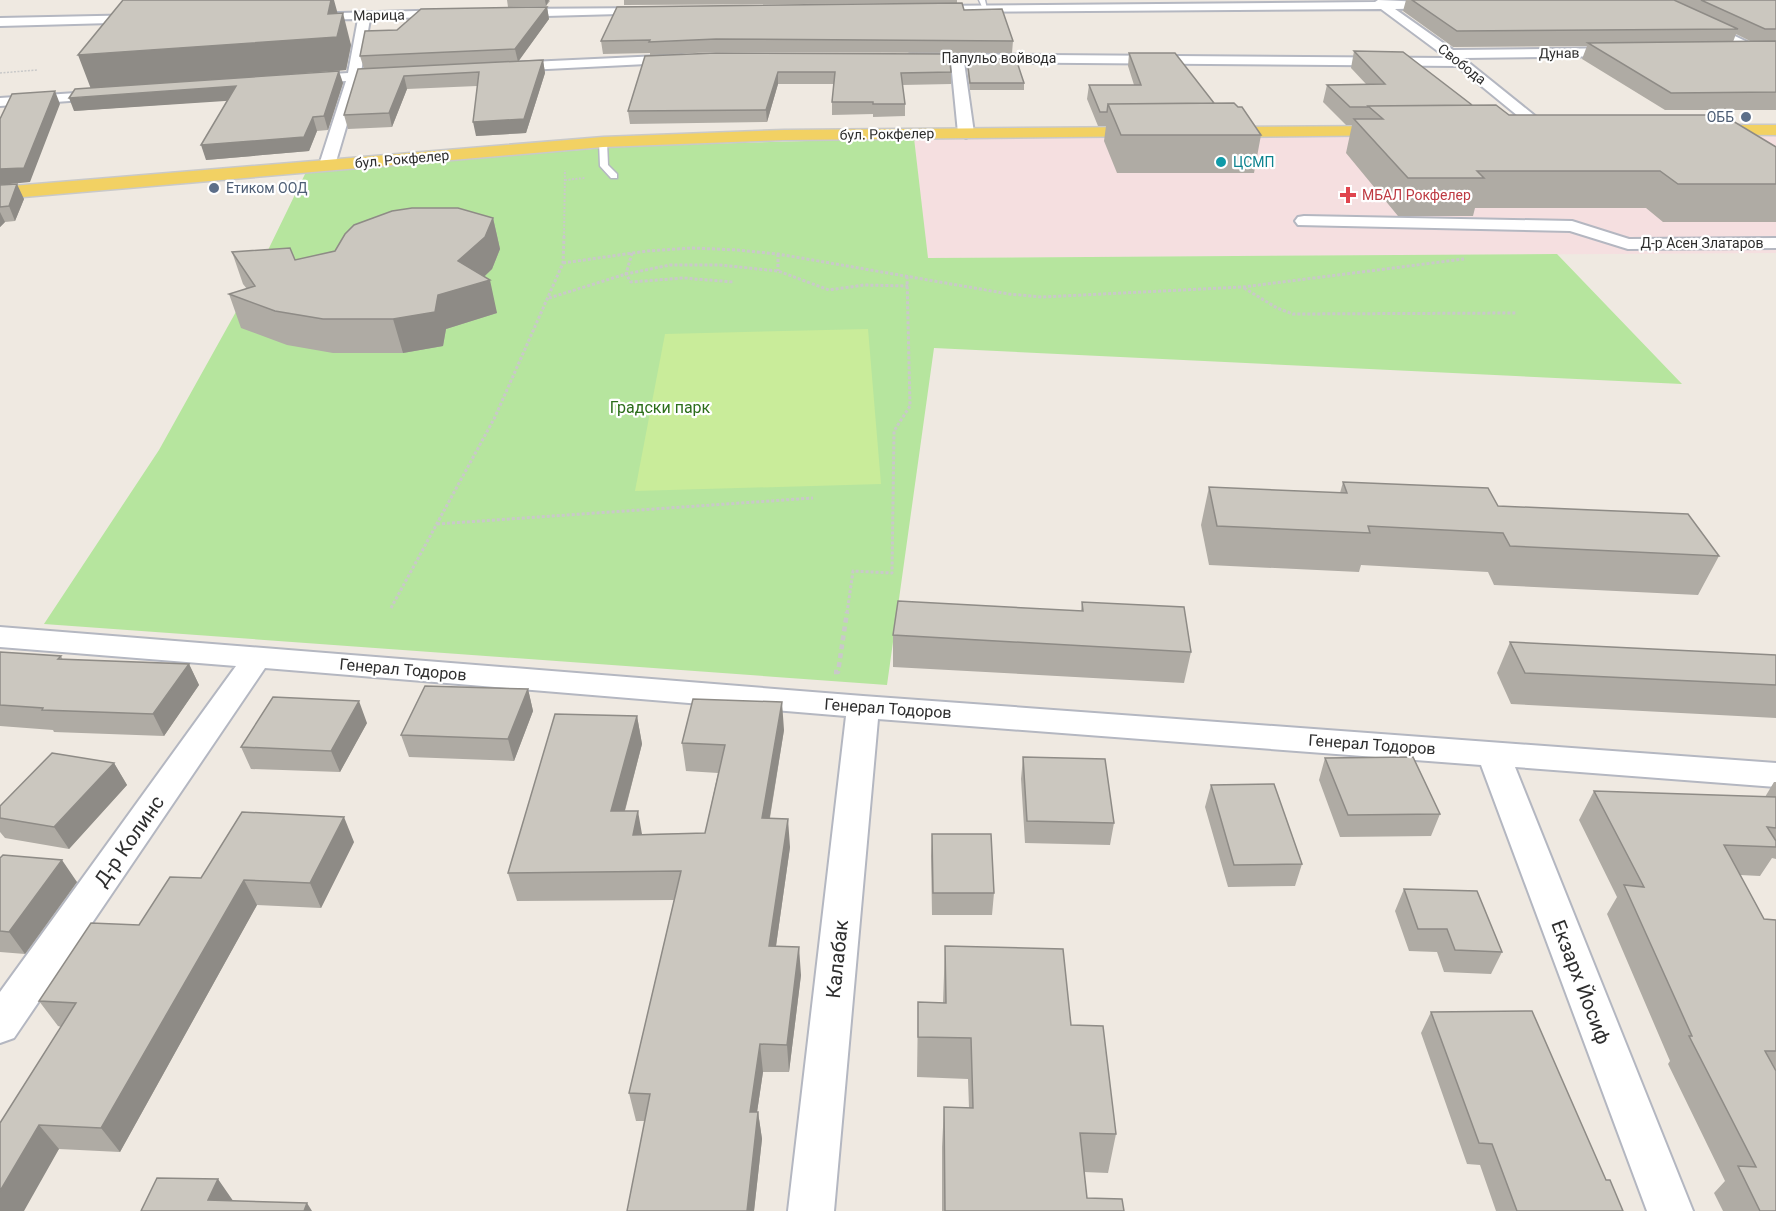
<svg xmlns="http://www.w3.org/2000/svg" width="1776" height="1211" viewBox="0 0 1776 1211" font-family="Roboto,sans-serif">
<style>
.medical{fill:#f5dfe0}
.green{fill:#b6e59e}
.pitch{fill:#c9ec9a}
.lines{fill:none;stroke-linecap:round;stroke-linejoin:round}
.lane-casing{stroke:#b4b7c1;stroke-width:3}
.street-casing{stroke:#b4b7c1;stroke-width:4}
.primary-casing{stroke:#c9c9c9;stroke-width:3}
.path-far3{stroke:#c9c9c9;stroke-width:1.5;stroke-dasharray:2 1.5;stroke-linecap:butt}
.path-far2{stroke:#c9c9c9;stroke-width:2;stroke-dasharray:2 1.5;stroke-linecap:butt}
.path-far1{stroke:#c9c9c9;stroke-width:3;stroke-dasharray:3 2;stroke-linecap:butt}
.path{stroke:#c9c9c9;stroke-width:4.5;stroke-dasharray:5 4;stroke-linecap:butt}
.lane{fill:#fff;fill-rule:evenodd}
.street{fill:#fff;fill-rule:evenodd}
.primary{fill:#f2d163;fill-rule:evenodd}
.wall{fill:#afaba4;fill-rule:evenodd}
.shaded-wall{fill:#8e8b86}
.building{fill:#cbc7bf;stroke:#8e8b86;stroke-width:1.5}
.service-dot{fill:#5c6f8a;stroke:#fff;stroke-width:2}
.culture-dot{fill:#0f9aa8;stroke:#fff;stroke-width:2}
.health-dot{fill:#e0444e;stroke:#fff;stroke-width:2}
.labels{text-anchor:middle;stroke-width:4.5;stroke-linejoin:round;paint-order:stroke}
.far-street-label{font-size:14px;fill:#2e2e2e;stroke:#fff}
.far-service-label{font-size:14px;fill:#4e5e75;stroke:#fff;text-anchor:end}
.far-culture-label{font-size:14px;fill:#0d838f;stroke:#fff;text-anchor:start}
.far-health-label{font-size:14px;fill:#be3a42;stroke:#fff;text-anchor:start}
.park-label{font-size:16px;fill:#2c6e1b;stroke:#fff}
.street-label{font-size:16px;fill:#2e2e2e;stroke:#fff}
.near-street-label{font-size:20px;fill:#2e2e2e;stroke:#fff}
</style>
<rect width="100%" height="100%" fill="#efe9e1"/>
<path class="medical" d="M1776 136V253L927 258 914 138Z"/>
<path class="green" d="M914 138 928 258 1557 254 1682 384 934 348 887 685 44 624 159 450 252 283 306 172 631 146Z"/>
<path class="pitch" d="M868 329 881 484 635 491 665 334Z"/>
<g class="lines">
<g class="lane-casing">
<path id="lane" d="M979 0H985L987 9H983Z
M603 140 607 142 608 165 617 174V178H611L600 166 599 142Z"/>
</g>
<g class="street-casing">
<path id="street" d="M1378 0 1448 3V7L1444 8 1395 9 1453 50 1622 48 1628 52 1622 56 1463 58 1550 128 1553 131 1550 134H1540L1457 66 964 62 974 133 966 138 958 133 951 62H910L904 58 910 54 1447 58 1381 9 926 12 920 9 926 6 1375 2Z
M1645 0H1660L1766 51 1760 55 1755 54Z
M652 8 658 11 656 13 509 17 503 13 509 9Z
M454 10 460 14 458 16 370 19 361 72 394 70 401 74 394 78 360 80 335 165 327 170 321 168 319 165 346 81 302 84 295 80 302 76 348 73 358 19 305 20 299 16 301 14Z
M145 15 151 19 149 22 0 26V18Z
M681 55 686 56 688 59 686 62 506 71 499 67 506 63Z
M106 91 113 95 111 98 0 106V98Z
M1304 216 1572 221 1629 239 1776 238V248L1628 249 1570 231 1298 225 1295 221 1298 217Z
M0 627 863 696 1776 763V787L1515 767 1693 1211H1647L1481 765 878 719 834 1211H788L846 716 265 668 14 1038 0 1043V992L236 666 0 647Z"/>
</g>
<g class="primary-casing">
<path id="primary" d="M1703 125H1776V135L1697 134 1694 130 1697 126Z
M1397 126 1403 127 1406 131 1403 135 1214 137 1208 136 1205 132 1208 128 1214 127Z
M1151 127 1157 128 1160 132 1157 136 784 140 603 147 0 199V187L603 137 784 130Z"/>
</g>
<path class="path-far3" d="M0 73 37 70"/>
<path class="path-far2" d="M565 180 585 178
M564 237 565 170"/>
<path class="path-far1" d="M632 253 626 274 631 282 683 278 734 282
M778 254V271
M563 263 647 251 692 248 738 250 778 254 1009 294 1042 297 1243 287 1464 259
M1244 288 1277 308 1293 314 1516 313
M549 298 626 274 670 265H719L778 271 829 290 864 285 908 286
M437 524 813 498
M391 608 495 417 563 263 564 236
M847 613 853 571 892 573 894 431 910 406 907 276"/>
<path class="path" d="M834 672H838L847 612"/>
<use href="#lane" class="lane"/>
<use href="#street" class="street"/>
<use href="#primary" class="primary"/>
</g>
<path class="wall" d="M507 0H549L550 1 546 6 508 7Z
M624 0H957V3L624 5Z
M1406 0H1776V110H1665L1582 59 1587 46 1453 47 1403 11ZM1736 34 1752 42H1733Z
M547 7 549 19 518 61 543 60 545 73 526 133 476 136 477 86 407 89 392 127 348 129 344 115 364 69 360 56 397 30Z
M964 10 1013 41 1012 53 717 52 650 55V53L603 54 601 41Z
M338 14 351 45 346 70 304 73 343 83 328 130 317 131 309 151 206 160 228 100 74 111 90 88Z
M1354 51 1472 105 1509 115 1776 147V222H1663L1646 208H1475L1473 216H1398L1346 153 1352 125H1346L1323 102 1327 85 1366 84 1351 68Z
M1129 53 1214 103 1261 135 1254 173H1117L1104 141 1106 126H1098L1087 99 1089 85H1134L1128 66Z
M645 56 951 72V84L902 85 905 104V116L873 117V114L832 115V102L834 84H778L767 122 630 124 628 111Z
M967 59 1024 83V90H970L967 65Z
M0 185 24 199 15 221 5 222 0 227Z
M493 218 500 249 492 269 484 277 497 313 446 329 443 346 403 353H333L287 345 241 328 229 294 247 289 243 284 232 252 295 260Z
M1343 482 1498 506 1719 556 1698 595 1494 585 1488 572 1361 565 1359 572 1209 565 1201 525 1209 487 1340 493Z
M1082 602 1191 652 1184 683 893 667V635L1081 611Z
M1510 642 1776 655V718L1511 704 1497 673Z
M0 652 61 656 63 660 189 664 199 685 164 736 54 732 53 730 0 726Z
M528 689 533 711 514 761 409 757 401 735Z
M637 716 642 744 625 811 642 834 705 833 718 773 686 771 682 743 784 730 770 818 790 847 776 946 801 975 789 1072H763L757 1112H758L762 1139 754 1211H627L645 1121H636L629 1093 674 900 517 901 508 873Z
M367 723 340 772 251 769 241 747Z
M1023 757 1114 823 1110 845 1025 843 1021 779Z
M1325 758 1440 814 1431 836 1340 837 1319 780Z
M114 763 127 785 69 849 5 838 0 832V806Z
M1774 782H1776V859L1772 858 1760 876 1740 875 1764 919 1776 920V1211H1723L1714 1193 1725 1181 1668 1064 1670 1061 1607 914 1617 897 1579 820 1594 791 1765 797Z
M1211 785 1302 864 1295 886 1228 887 1205 807Z
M932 834 994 893 992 915H932L931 856Z
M354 842 321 908 257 905 120 1152 59 1149 0 1211 61 1027 58 1026 39 1001 201 878Z
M0 858 77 882 25 954 0 952Z
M1404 889 1502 952 1491 974 1444 972 1437 952 1409 951 1395 911Z
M945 946 1071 1025 1116 1134 1108 1173 1084 1172 1087 1198 1124 1211H942V1147L944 1107 969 1108 968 1079 917 1077 918 1002 943 1003Z
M1431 1012 1606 1180 1623 1211H1496L1480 1165 1467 1164 1421 1033Z"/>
<path class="shaded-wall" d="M331 0H334L340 22 343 13 351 45 346 70 91 89 78 55 328 14Z
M545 0H549L546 6Z
M547 7 549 19 518 62 515 49Z
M543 60 545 73 526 133 476 136 473 122Z
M339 71 343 83 328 130 324 116Z
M778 72V84L767 122 766 110Z
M404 76 407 89 392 127 389 113Z
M236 86 240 100 74 111 69 98Z
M55 91 60 104 30 182 0 185V169Z
M313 117 317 131 309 151 206 160 201 145Z
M17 184 24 199 15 221 9 206Z
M0 212 5 222 0 227Z
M493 218 500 249 492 269 476 284 490 280 497 313 446 329 443 346 403 353 393 319 438 295 458 261Z
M189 664 199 685 164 736 153 714Z
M528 689 533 711 514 761 508 739Z
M359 701 367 723 340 772 331 751Z
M782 702 784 730 765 846 762 818Z
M637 716 642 744 617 840 611 811Z
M114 763 127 785 69 849 54 827Z
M638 811 643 840 633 835Z
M344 817 354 842 321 908 310 883Z
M788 819 790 847 772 974 769 946Z
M62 860 77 882 25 954 9 932Z
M244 880 257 905 120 1152 101 1128Z
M799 947 801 975 789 1072 787 1045Z
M760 1044 763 1072 753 1139 750 1112Z
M758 1112 762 1139 754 1211H747Z
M39 1125 59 1149 24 1211H0V1191Z
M218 1179 236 1205 208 1200Z
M307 1203 312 1211H304Z"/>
<path class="building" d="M123 0H331L328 14 343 13 337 37 78 55Z
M1412 0H1674L1738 29 1457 31Z
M1701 0H1776V29H1765Z
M962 3 964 10 1002 9 1013 41 716 39 649 42 650 40 601 41 617 7Z
M547 7 515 49 360 56 365 31 397 30 421 9Z
M1776 41V92L1671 93 1588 43Z
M1354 51 1403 52 1472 105 1368 106V107H1350L1327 85 1385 84Z
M716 53 949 54 951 72 901 73 905 104H873V102H832L835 72H778L766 110 628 111 645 56Z
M1129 53H1175L1214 103 1108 104 1107 112H1100L1089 85H1141Z
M967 59H1016L1024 83H970Z
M543 60 524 119 473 122 479 72 404 76 389 113 344 115 358 69Z
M339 71 324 116 313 117 304 137 201 145 236 86 69 98 75 89Z
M55 91 24 168 0 169V119L12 94Z
M1234 103 1238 107H1242L1261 135H1121L1108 104Z
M1496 105 1509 115H1723L1776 147V184H1678L1660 171H1477L1484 178H1408L1354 119H1383L1368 106Z
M17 184 9 206 0 207V185Z
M412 208H458L493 218 485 237 458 261 490 280 438 295 435 312 393 319H323L275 311 229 294 255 286 232 252 290 248 295 260 335 251 345 234 354 225 392 211Z
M1343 482 1488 488 1498 506 1688 514 1719 556 1510 546 1503 533 1368 526 1370 533 1217 526 1209 487 1347 493Z
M898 601 1083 611 1082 602 1184 607 1191 652 893 635Z
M1510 642 1776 655V685L1525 673Z
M0 652 61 656 58 659 189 664 153 714 42 710 43 708 0 705Z
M425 686 528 689 508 739 401 735Z
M273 697 359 701 331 751 241 747Z
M693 699 782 702 762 818 788 819 769 946 799 947 787 1045 760 1044 750 1112H758L747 1211H627L650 1094 629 1093 681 871 508 873 555 714 637 716 611 811H638L633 835 705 833 725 745 682 743Z
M52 753 114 763 54 827 0 818V806Z
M1023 757 1105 759 1114 823 1027 821Z
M1413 757 1440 814 1348 815 1325 758Z
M1274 784 1302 864 1234 865 1211 785Z
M1594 791 1776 797V828L1767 827 1776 841V847L1724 845 1764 919 1776 920V1051H1765L1776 1071V1211H1760L1738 1166 1756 1167 1689 1036H1692L1624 885 1644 887Z
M242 812 344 817 310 883 244 880 101 1128 39 1125 0 1191V1123L76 1003 39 1001 91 923 139 925 170 877 201 878Z
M932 834H991L994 893H933Z
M3 855 62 860 9 932 0 931V858Z
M1404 889 1477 891 1502 952 1455 950 1447 929H1418Z
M945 946 1063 949 1071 1025 1103 1026 1116 1134 1080 1133 1087 1198 1122 1199 1124 1211H945L944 1107 973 1108 971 1038 918 1037V1002L946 1003Z
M1532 1011 1606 1180H1610L1623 1211H1517L1492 1144 1479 1143 1431 1012Z
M157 1178 218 1179 208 1200 307 1203 304 1211H141Z"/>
<g class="service-dot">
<circle cx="1746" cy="117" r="6"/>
<circle cx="214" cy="188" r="6"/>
</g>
<circle class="culture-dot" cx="1221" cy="162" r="6"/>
<path class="health-dot" d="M1345 186h6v6h6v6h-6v6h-6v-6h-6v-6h6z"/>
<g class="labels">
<g class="far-street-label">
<text transform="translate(379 15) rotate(-1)" y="5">Марица</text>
<text transform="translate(1559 53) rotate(-1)" y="5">Дунав</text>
<text x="999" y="63">Папульо войвода</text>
<text transform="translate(1462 64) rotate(38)" y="5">Свобода</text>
<text transform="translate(887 134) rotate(-1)" y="5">бул. Рокфелер</text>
<text transform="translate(402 159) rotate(-5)" y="5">бул. Рокфелер</text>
<text x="1702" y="248">Д-р Асен Златаров</text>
</g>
<g class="far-service-label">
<text x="1734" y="122">ОББ</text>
<text x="226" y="193" text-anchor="start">Етиком ООД</text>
</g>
<g class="far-culture-label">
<text x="1233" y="167">ЦСМП</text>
</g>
<g class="far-health-label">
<text x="1362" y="200">МБАЛ Рокфелер</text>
</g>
<g class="park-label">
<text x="660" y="413">Градски парк</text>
</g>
<g class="street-label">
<text transform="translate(403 669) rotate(5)" y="6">Генерал Тодоров</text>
<text transform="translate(888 708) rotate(4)" y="6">Генерал Тодоров</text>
<text transform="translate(1372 744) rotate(4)" y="6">Генерал Тодоров</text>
</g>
<g class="near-street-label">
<text transform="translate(129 841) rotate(-55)" y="7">Д-р Колинс</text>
<text transform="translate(837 959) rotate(-84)" y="7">Калабак</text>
<text transform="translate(1581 982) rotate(69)" y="7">Екзарх Йосиф</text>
</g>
</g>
</svg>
